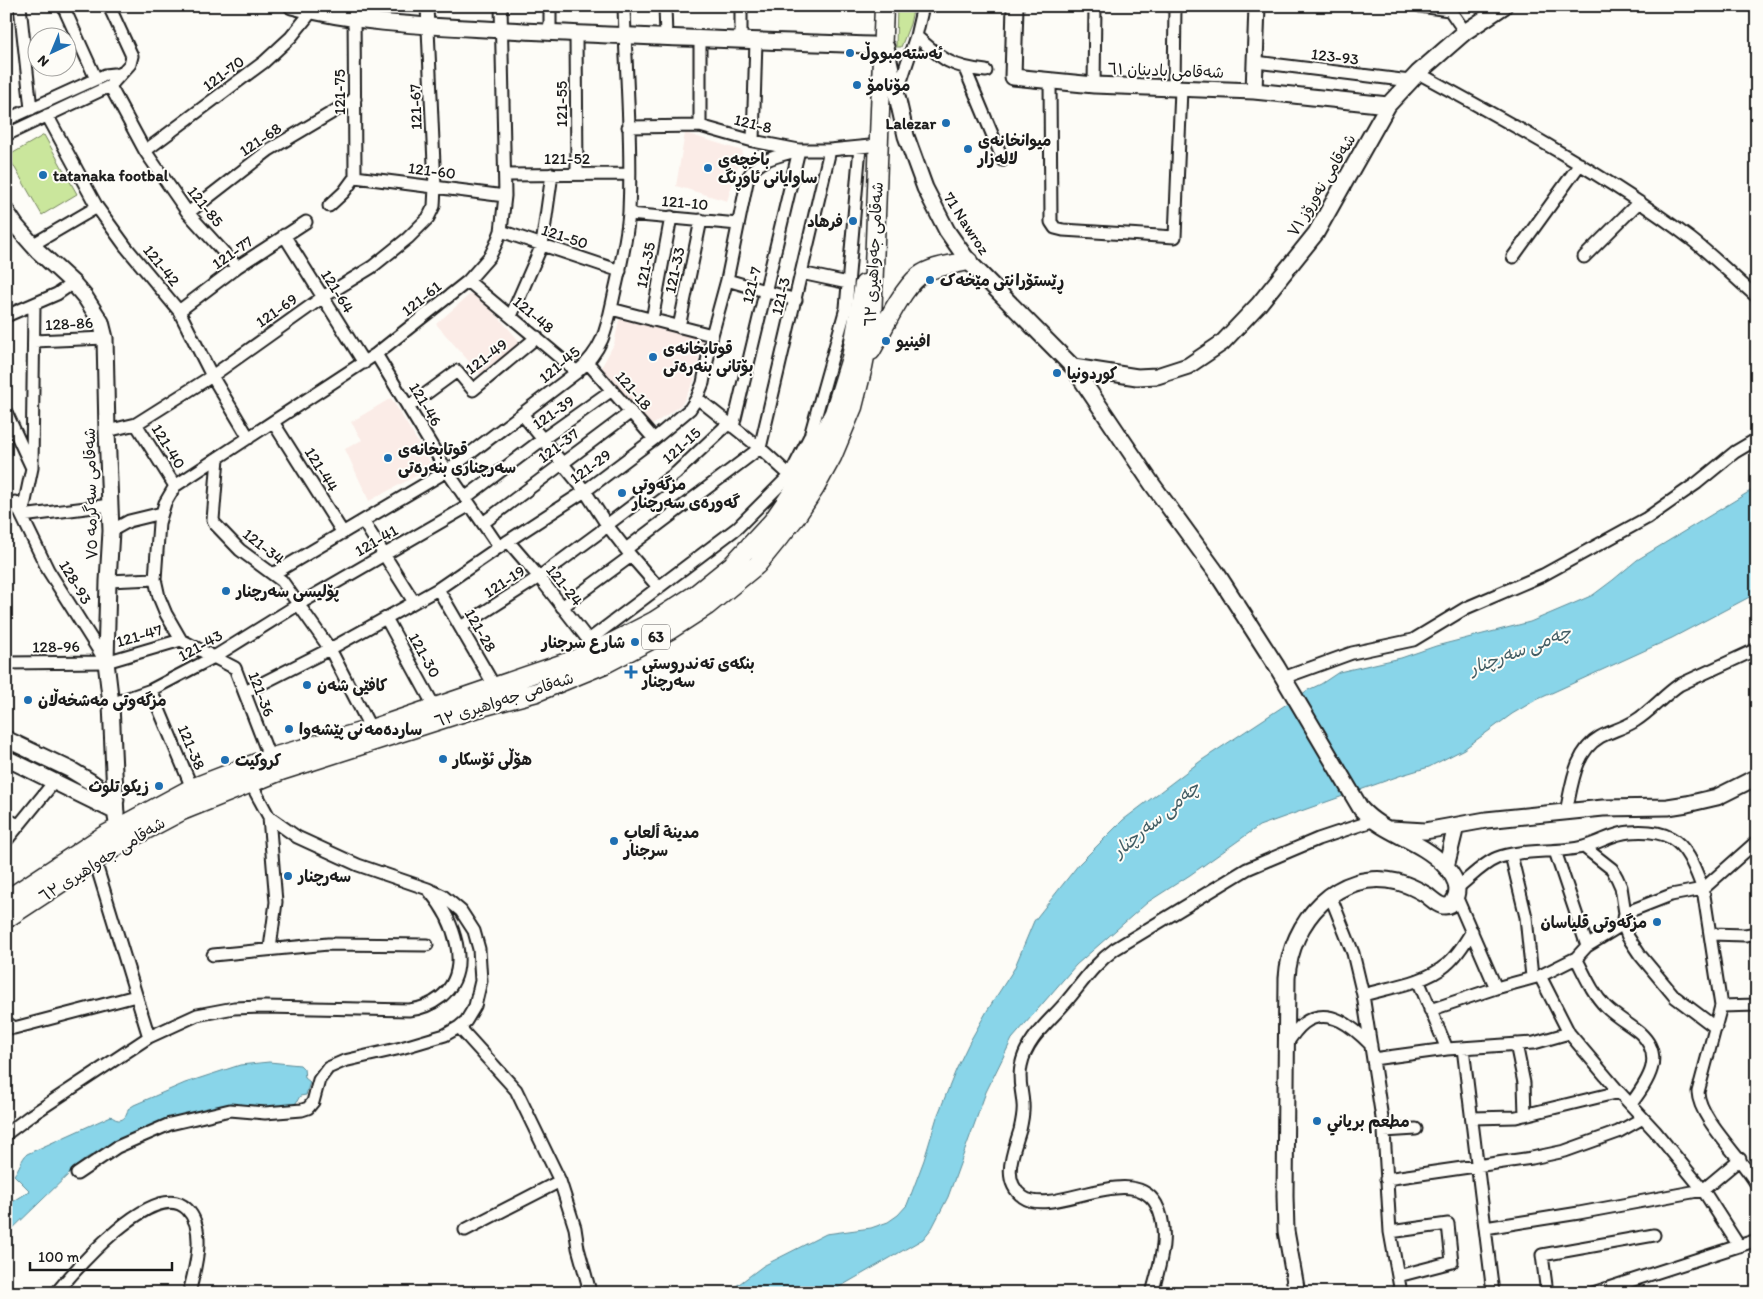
<svg xmlns="http://www.w3.org/2000/svg" width="1763" height="1299" viewBox="0 0 1763 1299" font-family="Itim,'Playpen Sans Arabic',sans-serif">
<style>
.built{fill:#fbece7}
.green{fill:#cae69c;stroke:#73815c}
.water{fill:#89d5e9;stroke:#5d8b97}
.lines{fill:none;stroke-linecap:round;stroke-linejoin:round}
.street-casing{stroke:#1c1c1c;stroke-width:15}
.secondary-casing{stroke:#1c1c1c;stroke-width:19}
.primary-casing{stroke:#1c1c1c;stroke-width:21}
.street{stroke:#fdfcf7;stroke-width:11}
.secondary{stroke:#fdfcf7;stroke-width:15}
.primary{stroke:#fdfcf7;stroke-width:18}
.poi-dot{fill:#1f6fb2;stroke:#fdfcf7;stroke-width:2}
.labels{text-anchor:middle;stroke-width:4;stroke-linejoin:round;paint-order:stroke}
.shield{fill:#fdfcf7;stroke:#605f5e;stroke-width:1}
.shield-label{font-size:15px;font-weight:bold;fill:#1c1c1c}
.poi-label{font-size:16px;font-weight:bold;fill:#1c1c1c;stroke:#fdfcf7;text-anchor:start}
.street-label{font-size:16px;fill:#1c1c1c;stroke:#fdfcf7}
.water-label{font-size:18px;font-style:italic;fill:#425d64;stroke:#fdfcf7}
</style>
<rect width="100%" height="100%" fill="#fdfcf7"/>
<filter id="ink" filterUnits="userSpaceOnUse"><feTurbulence type="fractalNoise" baseFrequency=".02" numOctaves="2"/><feDisplacementMap in="SourceGraphic" scale="10" xChannelSelector="R" yChannelSelector="G"/><feConvolveMatrix kernelMatrix="1 2 1 2 8 2 1 2 1" color-interpolation-filters="sRGB"/></filter>
<g filter="url(#ink)">
<path class="built" d="M685 133 743 151 727 201 676 186Z
M475 290 521 343 480 374 436 324Z
M620 315 704 335 694 381 682 404 651 426 600 370 614 344Z
M391 398 433 467 369 501 345 449 362 440 351 422Z"/>
<path class="green" d="M897 6H914L910 24 901 47H896Z
M44 135 77 194 42 215 8 156Z"/>
<path class="water" d="M1757 487V593L1672 638 1534 701 1512 714 1464 749 1429 767 1402 775 1259 826 1190 875 1148 902 1076 965 1012 1039 986 1092 948 1197 932 1228 923 1239 829 1293H727L763 1266 826 1234 871 1228 888 1222 898 1215 907 1205 912 1192 924 1160 937 1117 956 1070 969 1043 987 1011 1014 969 1034 921 1079 864 1123 820 1202 760 1308 690 1321 684 1339 672 1401 658 1436 646 1530 622 1570 605 1593 595 1613 580 1637 560Z
M269 1062 300 1065 304 1069 305 1078 310 1082 306 1095 300 1096 296 1103 290 1106 169 1119 117 1140 85 1159 74 1169 6 1235V1206L30 1191 14 1175C19 1169 22 1158 27 1154L111 1116C119 1124 127 1119 128 1109L134 1105 185 1083 240 1065Z"/>
<g class="lines">
<g class="street-casing">
<path id="street" d="M20 6 31 109
M63 6 96 79
M354 6 355 177
M550 6V32
M665 6 666 37
M741 6V40
M1420 6 1449 10
M1447 6 1465 32
M576 34 577 174
M916 36C942 59 950 67 986 71
M700 38V126
M1256 62 1410 81
M965 69 1003 160
M1418 73C1512 124 1606 175 1691 239 1714 257 1735 278 1757 297
M1050 81 1051 222 1055 228 1063 230 1175 237 1181 89
M1094 85 1095 6
M110 86 145 151 188 213 237 267
M1174 88 1175 6
M897 93 916 36 923 6
M47 115 97 207 126 247 179 311 212 376 249 438
M6 120 105 75 114 74 119 75
M628 127 700 126 753 141 799 150H830L870 146
M6 135 110 86 130 64 132 56 109 6
M753 141 756 40
M145 151 264 62 291 37 312 11
M505 175 629 174
M355 177 505 196
M329 206 344 192 355 177
M188 213 269 150 355 99
M629 214 738 224
M501 231 620 271
M284 235 364 363
M32 245 97 207
M1513 257 1580 164
M1584 257 1639 202
M801 273 848 283
M727 280 796 300
M468 281 577 372
M611 309 712 335
M179 311 237 267 306 222
M6 316 57 294 73 283
M511 316 542 245 552 174
M652 320 671 217
M679 327 701 220
M34 341 105 338
M376 354 447 471 499 547
M588 363 654 439
M697 398 760 448 794 479
M408 407 457 371 473 390 537 337
M6 412 32 468 22 516
M522 414 585 491 607 525 631 556 659 588
M273 422 343 533
M136 424 175 486
M107 431 136 424 212 376 323 297 372 267 408 238 428 218 434 206 435 187 427 6
M218 458 213 520 215 524 240 550 282 581 330 649 371 729
M32 468 34 305
M465 498 543 439 612 390
M15 502 48 570 106 662
M22 516 110 505
M363 521 414 602
M483 523 631 412
M111 531 129 521 162 513
M508 541 539 577 593 646
M626 549 760 448 830 150
M273 574 447 471 577 372C604 349 607 327 614 295 620 268 627 240 629 212 632 144 626 75 624 6
M108 581 155 579
M438 589 495 687
M562 607 631 556
M386 618 435 708
M461 627 539 577 600 532 607 525 676 473 729 423
M589 640 737 528 790 475 810 436 846 308 860 147
M6 663 106 662 181 640
M1283 678 1352 653 1413 640 1466 608 1543 575 1647 518 1697 483 1735 452 1757 439
M151 690 192 788
M245 692 330 649 438 589 508 541 585 491 654 439 690 409 697 398 703 383 712 335 727 280 748 177C759 158 779 156 799 150L733 427
M111 704 151 690 214 657 299 604 470 505
M272 764 235 668 181 640 166 614 159 597 155 579 159 523 165 503 175 486 376 354 468 281 490 256 496 244 501 231 505 196 501 6
M1566 812C1572 786 1574 752 1600 737 1611 731 1624 728 1635 721 1651 711 1663 696 1679 685L1757 649
M269 817 276 902 270 948
M6 819 19 825
M6 841 54 782
M1584 847 1612 869 1617 878 1621 887 1625 913 1623 924 1628 937 1640 955 1675 997 1716 1028
M1555 851 1587 946
M1511 855 1526 917 1532 977
M95 861 149 1037
M1457 888C1469 879 1482 864 1497 858 1520 849 1557 853 1583 847 1600 843 1613 833 1630 832 1643 831 1660 832 1671 838 1689 848 1696 872 1703 889L1757 841
M1330 895 1353 953 1363 995 1384 1131 1390 1232 1401 1293
M1456 896 1496 988
M1625 913 1671 895 1703 889 1721 1006 1698 1092C1699 1119 1742 1158 1757 1185
M1711 934 1745 935 1757 933
M213 955 328 944 427 945
M1576 958C1585 975 1592 993 1606 1007 1616 1017 1629 1024 1640 1033 1666 1057 1647 1082 1631 1104
M1540 976 1569 1033 1619 1092 1655 1131 1703 1190 1739 1246
M1418 980 1447 1049
M1363 995C1390 987 1425 983 1446 965 1457 956 1465 943 1472 931
M1721 1006 1757 1005
M1430 1010 1496 988 1540 976 1576 958 1587 946 1623 924
M6 1022 14 1028 136 996
M459 1027 516 1090 560 1181 575 1228 578 1248 589 1288
M1516 1044 1524 1083 1525 1115
M1286 1045C1291 1037 1296 1029 1304 1023 1329 1005 1354 1028 1371 1045
M1463 1048 1493 1293
M1373 1059 1447 1049 1534 1043 1569 1033
M1472 1118 1516 1117 1619 1092
M1384 1131 1416 1129
M6 1134 30 1116 149 1037 197 1015 234 1008 265 1007 409 1010C421 1009 432 1004 441 997 474 969 453 919 430 892
M77 1174 117 1147 170 1124 230 1110 265 1113 302 1110 308 1108 313 1102 319 1080 328 1068 344 1061 401 1048 445 1035 459 1027 466 1021 475 1006 481 981 479 949 474 931 461 911 443 896 428 889 358 865 297 837 269 817 250 782
M1386 1179 1532 1158 1565 1151 1618 1132 1643 1118
M1485 1228 1579 1213 1703 1190 1740 1159
M465 1230 560 1181
M1390 1232 1448 1224 1452 1262 1398 1276
M56 1293C75 1270 155 1177 187 1209 207 1229 195 1269 189 1293
M1152 1293C1160 1265 1171 1231 1156 1204 1131 1161 1052 1218 1023 1197 1000 1180 1014 1151 1020 1130 1022 1121 1024 1112 1023 1104 1022 1089 1018 1081 1021 1066 1026 1039 1049 1022 1066 1002 1083 982 1093 965 1115 949L1247 869 1318 839 1372 821
M1547 1293 1542 1255 1654 1235
M1593 1293 1757 1240"/>
</g>
<g class="secondary-casing">
<path id="secondary" d="M292 6C362 25 434 26 506 30 628 37 750 40 872 45
M1015 6 1013 77 1094 85 1254 91 1388 105
M886 47 906 136 925 188 947 231 968 261 1073 367 1152 484 1216 572 1277 667 1361 809C1384 834 1420 840 1443 864 1452 873 1462 887 1454 900 1452 904 1449 906 1445 906 1438 906 1431 898 1425 894 1417 889 1408 885 1398 882 1338 867 1290 922 1287 978L1285 1196 1286 1231 1297 1293
M1254 91 1257 6
M6 211 16 226 38 251 73 283 85 297 101 322 105 338 107 431 111 531 108 581 106 662 111 704 116 817 118 828 122 837
M1073 367 1137 377 1157 376 1188 366 1222 343 1259 304 1316 233 1388 105 1418 73 1465 32 1504 6
M6 739 71 770 91 782 116 800
M6 758 116 812
M1391 829 1425 831 1486 820 1603 808 1668 807 1687 804 1717 797 1757 777
M1446 867 1456 826"/>
</g>
<g class="primary-casing">
<path id="primary" d="M871 351C883 330 901 290 919 276 932 266 952 265 968 261
M6 900 103 836 192 788 269 758 371 729 573 660 611 643 654 621 696 594 732 565 772 522 799 483 834 413 851 358 864 284
M6 919 125 841 182 811 281 771 474 709 537 692 605 664 670 630 707 606 757 565 796 517 815 488 832 457 853 407 863 367 872 320 884 6"/>
</g>
<use href="#street" class="street"/>
<use href="#secondary" class="secondary"/>
<use href="#primary" class="primary"/>
</g>
</g>
<g class="poi-dot">
<circle cx="850" cy="53" r="5"/>
<circle cx="857" cy="85" r="5"/>
<circle cx="946" cy="123" r="5"/>
<circle cx="968" cy="149" r="5"/>
<circle cx="708" cy="168" r="5"/>
<circle cx="43" cy="175" r="5"/>
<circle cx="853" cy="221" r="5"/>
<circle cx="930" cy="280" r="5"/>
<circle cx="886" cy="341" r="5"/>
<circle cx="653" cy="357" r="5"/>
<circle cx="1057" cy="373" r="5"/>
<circle cx="388" cy="458" r="5"/>
<circle cx="622" cy="493" r="5"/>
<circle cx="226" cy="591" r="5"/>
<circle cx="635" cy="642" r="5"/>
<path d="M628.5 664.5h5v5h5v5h-5v5h-5v-5h-5v-5h5z"/>
<circle cx="307" cy="685" r="5"/>
<circle cx="28" cy="700" r="5"/>
<circle cx="289" cy="729" r="5"/>
<circle cx="443" cy="759" r="5"/>
<circle cx="225" cy="760" r="5"/>
<circle cx="159" cy="786" r="5"/>
<circle cx="614" cy="841" r="5"/>
<circle cx="288" cy="876" r="5"/>
<circle cx="1657" cy="922" r="5"/>
<circle cx="1317" cy="1121" r="5"/>
</g>
<g class="labels">
<rect class="shield" x="642" y="624.5" width="28" height="25" rx="4"/>
<g class="shield-label">
<text x="656" y="642">63</text>
</g>
<g class="poi-label">
<text x="860" y="59">ئەستەمبووڵ</text>
<text x="867" y="91">مۆنامۆ</text>
<text x="936" y="129" text-anchor="end">Lalezar</text>
<text x="978" y="146">میوانخانەی<tspan x="978" dy="18">لالەزار</tspan></text>
<text x="718" y="165">باخچەی<tspan x="718" dy="18">ساوایانی ئاوڕنگ</tspan></text>
<text x="53" y="181">tatanaka footbal</text>
<text x="843" y="227" text-anchor="end">فرهاد</text>
<text x="940" y="286">ڕێستۆرانتی مێخەک</text>
<text x="896" y="347">افينيو</text>
<text x="663" y="354">قوتابخانەی<tspan x="663" dy="18">بۆتانی بنەرەتی</tspan></text>
<text x="1067" y="379">كوردونيا</text>
<text x="398" y="455">قوتابخانەی<tspan x="398" dy="18">سەرچناری بنەرەتی</tspan></text>
<text x="632" y="490">مزگەوتی<tspan x="632" dy="18">گەورەی سەرچنار</tspan></text>
<text x="236" y="597">پۆلیسی سەرچنار</text>
<text x="625" y="648" text-anchor="end">شارع سرجنار</text>
<text x="642" y="669">بنکەی تەندروستی<tspan x="642" dy="18">سەرچنار</tspan></text>
<text x="317" y="691">کافێی شەن</text>
<text x="38" y="706">مزگەوتی مەشخەڵان</text>
<text x="299" y="735">ساردەمەنی پێشەوا</text>
<text x="453" y="765">هۆڵی ئۆسکار</text>
<text x="235" y="766">كروكيت</text>
<text x="149" y="792" text-anchor="end">زيكو تلوث</text>
<text x="624" y="838">مدينة ألعاب<tspan x="624" dy="18">سرجنار</tspan></text>
<text x="298" y="882">سەرچنار</text>
<text x="1647" y="928" text-anchor="end">مزگەوتی قلیاسان</text>
<text x="1327" y="1127">مطعم برياني</text>
</g>
<g class="street-label">
<text transform="translate(1335 56) rotate(7)" y="6">123-93</text>
<text transform="translate(1166 70) rotate(2)" y="6">شەقامی بادینان ٦١</text>
<text transform="translate(223 73) rotate(-37)" y="6">121-70</text>
<text transform="translate(339 92) rotate(-90)" y="6">121-75</text>
<text transform="translate(561 104) rotate(-90)" y="6">121-55</text>
<text transform="translate(415 107) rotate(-92)" y="6">121-67</text>
<text transform="translate(753 123) rotate(14)" y="6">121-8</text>
<text transform="translate(260 139) rotate(-34)" y="6">121-68</text>
<text x="567" y="164">121-52</text>
<text transform="translate(432 170) rotate(7)" y="6">121-60</text>
<text transform="translate(1321 185) rotate(-59)" y="6">شەقامی نەورۆز ٧١</text>
<text transform="translate(685 202) rotate(5)" y="6">121-10</text>
<text transform="translate(206 206) rotate(51)" y="6">121-85</text>
<text transform="translate(967 223) rotate(57)" y="6">71 Nawroz</text>
<text transform="translate(565 236) rotate(18)" y="6">121-50</text>
<text transform="translate(232 252) rotate(-35)" y="6">121-77</text>
<text transform="translate(873 254) rotate(-87)" y="6">شەقامی جەواهیری ٦٣</text>
<text transform="translate(162 265) rotate(51)" y="6">121-42</text>
<text transform="translate(645 265) rotate(-79)" y="6">121-35</text>
<text transform="translate(674 270) rotate(-78)" y="6">121-33</text>
<text transform="translate(751 285) rotate(-76)" y="6">121-7</text>
<text transform="translate(338 291) rotate(58)" y="6">121-64</text>
<text transform="translate(780 296) rotate(-77)" y="6">121-3</text>
<text transform="translate(421 298) rotate(-39)" y="6">121-61</text>
<text transform="translate(276 310) rotate(-35)" y="6">121-69</text>
<text transform="translate(534 314) rotate(40)" y="6">121-48</text>
<text transform="translate(69 323) rotate(-3)" y="6">128-86</text>
<text transform="translate(486 356) rotate(-37)" y="6">121-49</text>
<text transform="translate(559 364) rotate(-40)" y="6">121-45</text>
<text transform="translate(634 390) rotate(49)" y="6">121-18</text>
<text transform="translate(426 404) rotate(59)" y="6">121-46</text>
<text transform="translate(553 412) rotate(-35)" y="6">121-39</text>
<text transform="translate(558 445) rotate(-37)" y="6">121-37</text>
<text transform="translate(681 445) rotate(-42)" y="6">121-15</text>
<text transform="translate(169 446) rotate(58)" y="6">121-40</text>
<text transform="translate(590 466) rotate(-36)" y="6">121-29</text>
<text transform="translate(322 469) rotate(58)" y="6">121-44</text>
<text transform="translate(90 494) rotate(-91)" y="6">شەقامی سەگرمە ٧٥</text>
<text transform="translate(376 540) rotate(-30)" y="6">121-41</text>
<text transform="translate(264 546) rotate(38)" y="6">121-34</text>
<text transform="translate(504 581) rotate(-33)" y="6">121-19</text>
<text transform="translate(76 582) rotate(59)" y="6">128-93</text>
<text transform="translate(565 585) rotate(51)" y="6">121-24</text>
<text transform="translate(481 630) rotate(60)" y="6">121-28</text>
<text transform="translate(139 635) rotate(-16)" y="6">121-47</text>
<text transform="translate(200 645) rotate(-29)" y="6">121-43</text>
<text transform="translate(56 646) rotate(-1)" y="6">128-96</text>
<text transform="translate(425 655) rotate(61)" y="6">121-30</text>
<text transform="translate(262 694) rotate(69)" y="6">121-36</text>
<text transform="translate(504 699) rotate(-18)" y="6">شەقامی جەواهیری ٦٣</text>
<text transform="translate(192 747) rotate(67)" y="6">121-38</text>
<text transform="translate(102 859) rotate(-32)" y="6">شەقامی جەواهیری ٦٣</text>
</g>
<g class="water-label">
<text transform="translate(1520 650) rotate(-21)" y="6">چەمی سەرچنار</text>
<text transform="translate(1156 819) rotate(-40)" y="6">چەمی سەرچنار</text>
</g>
</g>
<rect width="1763" height="1299" fill="none" stroke="#fdfcf7" stroke-width="25"/>
<rect x="12" y="12" width="1738" height="1274" fill="none" stroke="#1c1c1c" stroke-width="2" filter="url(#ink)"/>
<g transform="translate(52 52) rotate(224)"><circle r="24" fill="#fdfcf7" stroke="#a3a29f"/>
<path d="M0-4L9 19L0 12L-9 19Z" fill="#1f6fb2"/>
<text y="-8" font-size="14" font-weight="bold" text-anchor="middle" fill="#1c1c1c">N</text>
</g>
<path d="M30 1262v8h142v-8" fill="none" stroke="#1c1c1c" stroke-width="2.5"/>
<text x="38" y="1262" font-size="15" fill="#1c1c1c" stroke="#fdfcf7" stroke-width="4" paint-order="stroke">100 m</text>
</svg>
